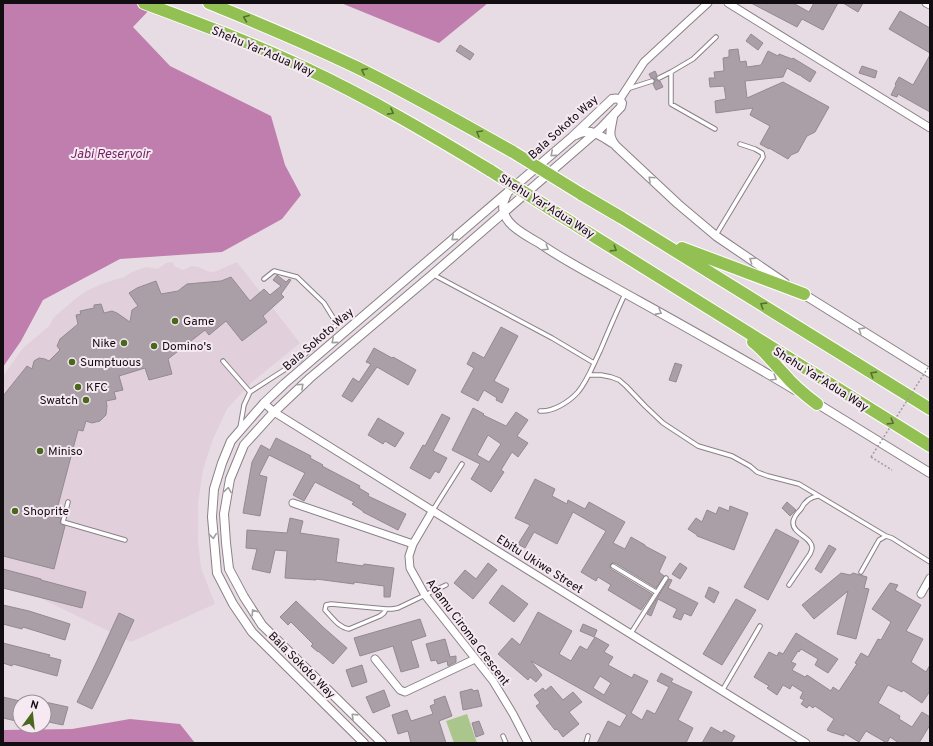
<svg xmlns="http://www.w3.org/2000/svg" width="933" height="746" viewBox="0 0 933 746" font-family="Overpass,sans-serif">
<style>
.built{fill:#e2cfdc}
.green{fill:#abc68d}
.water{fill:#c07eae}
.building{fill:#ab9fa7;stroke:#958991;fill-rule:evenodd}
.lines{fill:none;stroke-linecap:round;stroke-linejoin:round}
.service-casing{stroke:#8b8087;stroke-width:5.5}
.minor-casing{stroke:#8b8087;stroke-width:9}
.tertiary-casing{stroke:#8b8087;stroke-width:10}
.motorway-casing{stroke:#fff;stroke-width:14}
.path{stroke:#a2999f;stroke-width:1.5;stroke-dasharray:2 2;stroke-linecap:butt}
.service{stroke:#fff;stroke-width:3.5}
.minor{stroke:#fff;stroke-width:7}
.tertiary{stroke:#fff;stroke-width:8}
.motorway{stroke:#92c052;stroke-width:12}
.motorway-bridge-casing{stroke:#fff;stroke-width:14;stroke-linecap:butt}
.path-bridge{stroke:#a2999f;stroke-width:1.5;stroke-dasharray:2 2;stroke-linecap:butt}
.motorway-bridge{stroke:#92c052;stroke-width:12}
.oneway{stroke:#586f34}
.oneway2{stroke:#a09e9f}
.poi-dot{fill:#4a681d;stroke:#f6e9f2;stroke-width:1.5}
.labels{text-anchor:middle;stroke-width:4;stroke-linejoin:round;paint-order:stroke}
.street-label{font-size:12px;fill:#110d10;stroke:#f6e9f2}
.poi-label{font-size:12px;fill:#110d10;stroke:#f6e9f2;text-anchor:start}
.water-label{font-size:13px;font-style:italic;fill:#732462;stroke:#f6e9f2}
</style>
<rect width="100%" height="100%" fill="#e8dce4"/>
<path class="built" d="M173 262 174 266 183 270 192 266 199 267 207 271 214 272 237 262 300 343 252 382 227 409 213 439 203 470 198 503V541L201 568 215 604 131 642 3 580V376L23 348 49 326 54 317 75 299 88 290 104 283 124 277 132 272 146 267 158 269 166 263Z"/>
<path class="green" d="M467 714 477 743H454L446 721Z"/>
<path class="water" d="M3 3H154L153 6 133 27 170 66 271 116 285 165 301 195 282 219 222 252 120 259 43 300 21 341 3 367Z
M341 3H488L439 43Z
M130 719 180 724 195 743H3V730L72 729Z"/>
<path class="building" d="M751 3H793L809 12 814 3H838L823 30 802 19 797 27Z
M843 3H863L858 12Z
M900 11 930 28V53L889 29Z
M751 34 763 43 758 50 746 41Z
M460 45 474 54 470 60 456 51Z
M738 49 740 62 746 61 747 67 761 65 768 51 778 56 779 54 792 59 793 58 816 72 810 82 801 76V75H799L787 68 783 77 745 81 747 98 783 82 829 107 815 132 807 136 798 152 791 155 788 159 769 148V149L760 144 770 126 750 115 753 108 716 113 715 101 726 99 724 86 710 87 709 78H715L714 72 724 71 723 58 729 57V50Z
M930 55V112L898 94 897 97 891 95 896 85 895 84 899 77 913 85Z
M862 66 877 71 875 78 859 73Z
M655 71 657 75 656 77V80L658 81H660L663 87 656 90 653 84 655 82V80L653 78H651L649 74Z
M277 275 286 282 289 279 291 280 281 294 284 297 263 316 267 322 242 341 226 321 209 335 205 330 168 359 172 374 149 380 145 368 119 376 123 390 114 392 116 399 106 401 107 406 106 415 100 421 92 423 86 421 83 431 78 430 55 517 61 518 60 523 65 526 54 569 3 556V396L27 366 32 369 34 361 39 358 45 359 49 361 60 350 57 346 60 339 78 324 76 315 81 314 80 311 94 308V305L101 304 104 313 112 311 117 313 130 322 132 310 138 306 129 293 137 288 156 281 161 294 178 291 187 284 221 281 231 277 250 301 264 289 270 295 281 286 273 280Z
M501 327 518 336 494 381 509 389 502 403 496 400 497 398 484 390 478 401 461 392 474 368 467 364 473 352 484 358Z
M374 348 392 358 393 357 416 370 408 385 377 367 352 402 342 396 353 378 359 382 371 364 366 362Z
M675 363 682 365 676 382 669 380Z
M473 408 484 414 483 415 506 426 516 412 528 420 517 436 528 443 518 457 512 452 501 470 504 472 491 492 471 479 480 464 452 450ZM488 435 501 444 489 462 477 455Z
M442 414 450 418 433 451 447 458 439 473 435 471 430 479 410 468 423 445 425 446Z
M378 418 404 433 395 447 385 441 383 444 368 435Z
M276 438 311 456 310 458 323 465 322 466 360 486 359 488 369 494 368 496 406 514 398 530 363 512V511L352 504 354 502 315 482 304 501 293 495 305 473 269 455 259 475 267 477 260 516 243 513 252 462 261 445 270 450Z
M535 479 555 489 552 496 567 504 568 500 585 509 589 502 625 522 613 543 625 549 631 537 645 545V546L666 557 659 572 664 576 656 588 615 563H612L610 565V567L611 569 652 594 641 610 608 590 611 585 598 577 596 581 581 572 606 531 573 512 557 544 534 532 525 548 518 544 530 525 515 518Z
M787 502 796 510 790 516 782 508Z
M730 506 748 513 734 550 697 536V535L688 529 696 518 702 522 707 510 716 514 719 507 729 511Z
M290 518 303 521 300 533 339 539 336 562 363 566 364 564 394 568 390 597H384V586L354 582V584L316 579V580L285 578 287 551 275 550 270 573 252 569 257 549 246 548 247 530 287 533Z
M776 529 799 541 768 600 744 587Z
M829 545 836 549 821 573 815 569Z
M488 563 497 570 473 599 454 583 465 570 476 579Z
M680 563 687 568 680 579 672 574Z
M3 569 41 579V580L86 592 82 608 3 588Z
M841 573 850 575 853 573 867 577 864 588 869 589 856 639 837 634 848 591 814 619 802 605Z
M669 579 672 580 668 588 698 603 691 616 684 613 681 620 673 617 677 609 658 599 651 616 647 614Z
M890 583 898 585 895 590 921 605 906 631 923 639 911 662 926 672 930 665V691L922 703 903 690 902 692 888 685 878 703 900 716 899 719 912 727 922 712 930 717V725L919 743H899L890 737 887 743 866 731 859 742 844 733V736L831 732 827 730 834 719 815 706 813 708 809 705 807 708 801 704 804 700 800 698 803 692 792 685 790 689 783 685 777 695 767 688 769 686 754 677 769 652 777 656 779 652 783 654 796 633 838 659 828 673 815 665 818 659 801 649 799 652 798 651 791 662 796 664 792 670 805 677 807 675 831 691 833 687 839 691 857 664 855 663 861 653 868 657 878 639 881 640 891 622 872 609Z
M502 585 528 604 514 622 489 603Z
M709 587 719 592 714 603 705 597Z
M736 599 756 610 722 665 703 654Z
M296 601 323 627 347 648 333 664 318 651V652L311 646 313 644 291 622 288 625 280 617Z
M3 605 29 611 70 624 65 640 23 627 22 629 3 624Z
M538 612 572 631 559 654 571 661 580 646 587 650 595 637 609 645 604 652 613 657 608 665 632 678 634 674 648 681 631 713 642 720 647 710 655 714 669 687 657 681 661 673 673 679 671 682 692 692 678 720 693 728 686 743H597L608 721 620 727 627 715 531 661 542 675 536 682 530 677 528 680 498 654 512 638 520 645ZM600 676 611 683 604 695 593 688Z
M119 613 134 620 112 668 92 709 77 702 97 661Z
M420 619 426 636 411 641 419 667 401 672 393 646 360 656 354 638Z
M583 624 597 630 594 637 580 631Z
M445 639 450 657 456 656V662L448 666 447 661 438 664 436 660 431 661 426 644Z
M3 643 50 655 49 657 61 660 57 676 13 664 12 666 3 663Z
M362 665 367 682 352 687 346 670Z
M551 686 563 700 573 692 582 702 569 712 579 724 563 737 557 729 555 730 536 706 540 703 534 695 543 688 545 691Z
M472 689 473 691 478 690 482 706 463 710 460 692Z
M384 690 390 706 373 713 366 697Z
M445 696 452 716 439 721 446 743H411L408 731 398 734 392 715 407 710 411 721 433 714 430 706 435 704 434 700Z
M3 697 20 701V719L17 718 16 721 3 718Z
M45 702 68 707 63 725 44 721V707Z
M479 721 484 734 476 737 472 723Z
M711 727 722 733 724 730 735 736 731 743H702Z"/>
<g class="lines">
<g class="service-casing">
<path id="service" d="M671 72V104L715 129
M659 78 671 72 693 59 716 37
M627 89 652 81
M716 235 763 157 762 153 755 149 740 144
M434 275 552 338 594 363
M223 361 250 392 244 405 240 428
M589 375H601L611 377 619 380 626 386 645 406 663 423 698 446 732 456 750 466 757 472 768 476 799 484 886 536
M250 392 298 361 337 324 324 303 297 277 274 271 264 279
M540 411C553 412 569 402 578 392 588 380 593 365 600 351 608 332 616 313 625 294
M68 502 63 522 125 540
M433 510 462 464
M613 566 656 592
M861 572 879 540 886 536 892 538 930 562
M789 585 810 554C811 552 812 549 812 548 812 537 793 534 793 523 793 518 798 512 801 509 805 501 810 497 818 496
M386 609 384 613 380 616 349 629C339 628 332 617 325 610L326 605 331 604 386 609H392L398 608 446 585
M631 633 666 578
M722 691 760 626
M503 736 506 743
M586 743 588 736"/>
</g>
<g class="minor-casing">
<path id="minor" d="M728 3 930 128
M926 3 930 5
M620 99 644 62 684 25 708 3
M264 403 274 412 806 743
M293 503 413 544
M433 510 413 544 409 556 410 568 425 595 493 681 513 714 528 743
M921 594 930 578
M375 659 400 690 405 692 475 659"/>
</g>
<g class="tertiary-casing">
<path id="tertiary" d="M613 117C611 130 607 135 616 146L678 204 716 236 785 283
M576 135C590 126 602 137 614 144
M507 194C500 206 503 217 513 226 521 233 530 238 539 243 562 259 587 272 612 286 673 320 735 354 795 390
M800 292 930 373
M813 401 930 473
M364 743 252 632 233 604 217 573 212 517 214 489 222 463 231 441 264 403 284 384 572 137 612 99C617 98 619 98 622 103L621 107 601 128 433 274 310 378 274 412 244 445 230 479 224 514 226 543 229 569 244 597 262 625 382 743"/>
</g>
<g class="motorway-casing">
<path id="motorway" d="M144 3C198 23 252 43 305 68 369 98 430 134 491 171
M209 3C258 23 308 44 356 67 409 93 461 123 513 152
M581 194 622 218 930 409
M558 214 930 446
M682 248 804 294
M753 342C765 351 774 364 784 374 794 386 805 395 817 404"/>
</g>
<path class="path" d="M871 457 892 470"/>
<use href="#service" class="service"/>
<use href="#minor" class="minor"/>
<use href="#tertiary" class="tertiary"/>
<use href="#motorway" class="motorway"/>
<g class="motorway-bridge-casing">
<path id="motorway-bridge" d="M513 152 581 194
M491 171 558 214"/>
</g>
<path class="path-bridge" d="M871 457 929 366"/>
<use href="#motorway-bridge" class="motorway-bridge"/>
</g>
<defs><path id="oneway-chevron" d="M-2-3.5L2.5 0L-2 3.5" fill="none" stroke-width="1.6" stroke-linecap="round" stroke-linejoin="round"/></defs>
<g class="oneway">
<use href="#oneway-chevron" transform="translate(246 18) rotate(-158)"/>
<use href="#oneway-chevron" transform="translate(364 71) rotate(-153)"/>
<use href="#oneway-chevron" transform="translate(391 112) rotate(28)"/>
<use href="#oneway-chevron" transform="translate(479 133) rotate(-150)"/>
<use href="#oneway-chevron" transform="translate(614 249) rotate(32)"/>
<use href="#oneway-chevron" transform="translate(763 305) rotate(-148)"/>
<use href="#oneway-chevron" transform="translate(873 374) rotate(-148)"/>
<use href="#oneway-chevron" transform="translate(891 422) rotate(32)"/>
</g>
<g class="oneway2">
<use href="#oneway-chevron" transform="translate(553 154) rotate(139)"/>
<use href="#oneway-chevron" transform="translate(651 179) rotate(-137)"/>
<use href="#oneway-chevron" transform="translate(454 238) rotate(139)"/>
<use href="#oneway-chevron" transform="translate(546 248) rotate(32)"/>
<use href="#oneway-chevron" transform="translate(752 260) rotate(-146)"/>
<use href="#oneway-chevron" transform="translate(659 312) rotate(29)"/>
<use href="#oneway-chevron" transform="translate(861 330) rotate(-148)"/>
<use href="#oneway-chevron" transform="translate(334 341) rotate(139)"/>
<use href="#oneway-chevron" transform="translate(774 378) rotate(31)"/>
<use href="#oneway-chevron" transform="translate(301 386) rotate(-43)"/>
<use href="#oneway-chevron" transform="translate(228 490) rotate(-81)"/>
<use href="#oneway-chevron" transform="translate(213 536) rotate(84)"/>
<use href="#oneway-chevron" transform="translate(254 612) rotate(-123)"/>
<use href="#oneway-chevron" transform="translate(354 716) rotate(-136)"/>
</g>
<g class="poi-dot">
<circle cx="175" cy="321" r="4"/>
<circle cx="124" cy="343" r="4"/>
<circle cx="154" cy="346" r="4"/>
<circle cx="72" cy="362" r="4"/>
<circle cx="78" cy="387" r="4"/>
<circle cx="86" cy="400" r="4"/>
<circle cx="40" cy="451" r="4"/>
<circle cx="15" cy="511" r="4"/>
</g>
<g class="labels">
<g class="street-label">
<text transform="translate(263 51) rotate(23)" y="4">Shehu Yar'Adua Way</text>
<text transform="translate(563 127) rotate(-42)" y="4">Bala Sokoto Way</text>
<text transform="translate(547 206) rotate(32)" y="4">Shehu Yar'Adua Way</text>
<text transform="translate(318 339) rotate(-41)" y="4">Bala Sokoto Way</text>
<text transform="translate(821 379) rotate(32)" y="4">Shehu Yar'Adua Way</text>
<text transform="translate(540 564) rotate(32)" y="4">Ebitu Ukiwe Street</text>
<text transform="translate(468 632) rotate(53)" y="4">Adamu Ciroma Crescent</text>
<text transform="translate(302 665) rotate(45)" y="4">Bala Sokoto Way</text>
</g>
<g class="poi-label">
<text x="183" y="325">Game</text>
<text x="116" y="347" text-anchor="end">Nike</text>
<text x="162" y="350">Domino's</text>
<text x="80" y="366">Sumptuous</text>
<text x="86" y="391">KFC</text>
<text x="78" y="404" text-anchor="end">Swatch</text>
<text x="48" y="455">Miniso</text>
<text x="23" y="515">Shoprite</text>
</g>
<g class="water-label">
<text x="110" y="158">Jabi Reservoir</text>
</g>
</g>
<rect width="933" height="746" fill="none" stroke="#110d10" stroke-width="8"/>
<g transform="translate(32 714) rotate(15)"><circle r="19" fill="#f6e9f2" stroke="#9a9198"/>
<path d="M0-3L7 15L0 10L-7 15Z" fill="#4a681d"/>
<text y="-6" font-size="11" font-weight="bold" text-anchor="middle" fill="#110d10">N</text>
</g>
</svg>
